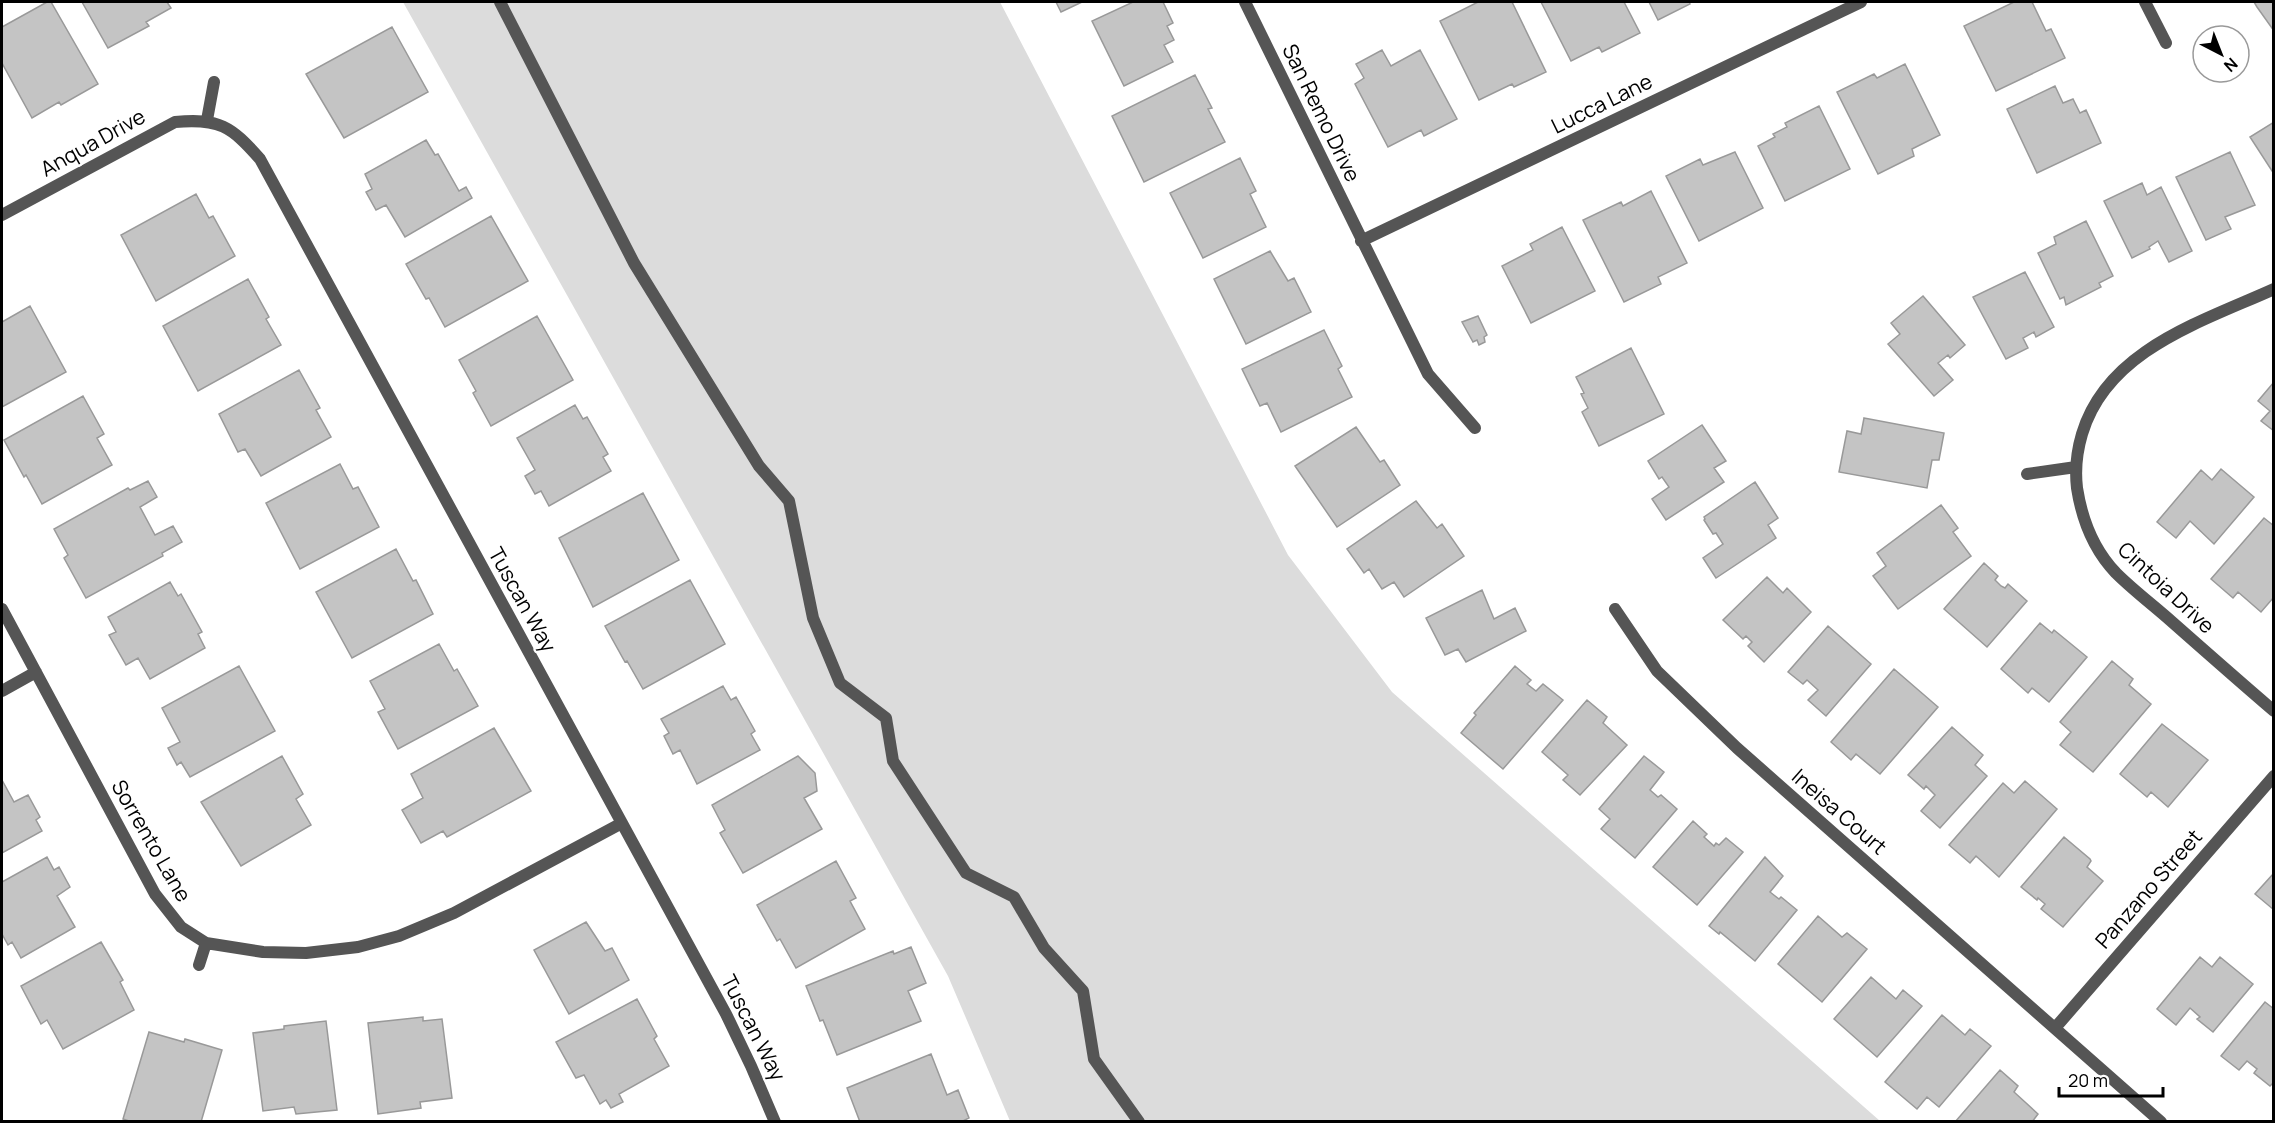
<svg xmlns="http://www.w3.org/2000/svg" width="2275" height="1123" viewBox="0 0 2275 1123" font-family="Manrope,sans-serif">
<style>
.green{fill:#dcdcdc}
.building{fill:#c4c4c4;stroke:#999;stroke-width:1.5}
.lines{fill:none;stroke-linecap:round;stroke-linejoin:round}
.service{stroke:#555;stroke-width:12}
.minor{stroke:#555;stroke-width:12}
.labels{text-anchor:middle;stroke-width:4.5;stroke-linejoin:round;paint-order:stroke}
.street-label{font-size:21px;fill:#000;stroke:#fff}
</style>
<rect width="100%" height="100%" fill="#fff"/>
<path class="green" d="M403 2H1000L1288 555 1392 692 1880 1121H1010L948 976Z"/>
<path class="building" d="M47 2H51L98 84 61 105 59 102 32 118 2 63V27Z
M82 2H167L171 8 146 22 149 26 108 48Z
M1056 2H1082L1061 12Z
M1133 2H1163L1173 23 1167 26 1174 40 1164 45 1173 62 1124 86 1092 21Z
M1478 2H1512L1546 72 1514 87 1512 84 1479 100 1440 21Z
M1541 2H1624L1640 33 1602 52 1599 47 1571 61Z
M1649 2H1689L1690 4 1658 20Z
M2014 2H2032L2046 31 2051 29 2065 58 1996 91 1964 26Z
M2254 2H2274V31L2257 7Z
M392 27 428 92 344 138 306 74Z
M1382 50 1391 66 1420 50 1457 119 1424 136 1421 130 1388 147 1355 84 1364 78 1356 64Z
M1905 64 1940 135 1912 149 1914 156 1878 174 1837 92 1874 74 1877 78Z
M1195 75 1212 108 1208 109 1225 142 1144 182 1112 116Z
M2055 86 2063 103 2073 99 2080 113 2086 110 2101 143 2037 173 2007 109Z
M1819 106 1850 169 1785 201 1758 146 1775 137 1773 134 1787 127 1785 123Z
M2274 122V174L2250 137Z
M426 140 435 155 438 154 459 191 466 187 472 198 405 237 386 205 376 210 366 192 372 189 365 174Z
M1735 152 1763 208 1699 241 1666 176 1700 159 1703 165Z
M2230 152 2255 205 2225 217 2231 229 2206 240 2176 177Z
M1240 158 1256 191 1250 194 1266 227 1203 258 1170 193Z
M2142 183 2147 195 2161 187 2192 251 2169 262 2158 241 2149 247 2150 249 2132 258 2104 201Z
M1651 191 1687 263 1658 277 1661 284 1624 302 1583 220 1621 202 1623 206Z
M196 194 209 218 213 216 235 256 156 301 121 235Z
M491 216 528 281 445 327 429 298 426 299 406 264Z
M2086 221 2113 276 2099 283 2101 287 2066 305 2064 297 2060 299 2038 253 2056 244 2054 237Z
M1562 227 1595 291 1531 323 1502 266 1533 250 1530 244Z
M1270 251 1288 281 1294 278 1311 312 1246 344 1214 279Z
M2025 272 2054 327 2036 337 2034 332 2023 338 2028 348 2006 359 1973 297Z
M248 279 269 317 266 319 281 345 198 391 163 326Z
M1923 296 1965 345 1950 358 1948 355 1938 363 1953 380 1934 396 1888 344 1900 334 1891 323Z
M30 306 66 372 2 407V322Z
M537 316 573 380 491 426 473 393 476 391 459 360Z
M1478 316 1487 335 1484 337 1485 342 1479 345 1477 340 1473 342 1462 322Z
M1324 330 1342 366 1338 369 1352 397 1281 432 1267 403 1260 406 1242 369Z
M1631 348 1664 414 1599 446 1582 412 1588 408 1581 394 1584 393 1576 377Z
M299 370 320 408 316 410 331 437 261 476 245 449 238 452 219 414Z
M2274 382V431L2261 421 2270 411 2258 401Z
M83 396 104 434 97 438 112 465 42 504 26 475 24 477 4 440Z
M575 405 583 419 587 417 608 454 603 457 611 471 549 506 541 491 535 494 525 476 535 470 517 438Z
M1864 418 1944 433 1939 460H1932L1927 488 1839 472 1847 431 1861 434Z
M1702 425 1726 461 1714 468 1724 482 1666 520 1652 499 1669 487 1662 477 1659 479 1648 461Z
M1356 427 1380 462 1384 460 1400 485 1337 527 1295 466Z
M340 464 353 489 358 487 379 527 300 569 266 503Z
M2221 469 2254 497 2214 544 2190 521 2176 538 2157 522 2201 470 2212 480Z
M148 481 157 497 140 507 155 535 173 526 182 542 162 553 163 556 86 598 64 558 68 555 54 529 128 488 130 490Z
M1755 482 1778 518 1768 525 1776 538 1716 578 1703 558 1723 544 1716 533 1713 534 1704 520 1705 519 1704 517Z
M643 493 679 560 593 607 559 538Z
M1416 501 1437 528 1442 524 1464 556 1404 597 1394 582 1382 589 1369 569 1364 573 1347 549Z
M1941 505 1958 528 1953 532 1971 556 1898 609 1873 576 1886 566 1877 553Z
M2264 518 2274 526V597L2261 612 2238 592 2233 598 2211 579Z
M396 549 413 581 416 580 433 614 352 658 316 592Z
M1984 563 1998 576 1995 580 2001 586 2005 588 2008 584 2027 601 1987 647 1944 609Z
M1767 577 1783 593 1787 588 1811 612 1764 662 1748 646 1752 642 1746 636 1743 639 1723 620Z
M690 580 725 644 643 689 627 661 625 662 605 626Z
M170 582 178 596 181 594 202 632 198 634 205 648 150 679 138 658 126 665 109 635 116 632 108 617Z
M1482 590 1494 619 1515 608 1526 631 1466 662 1458 649 1445 655 1426 618Z
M2040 623 2052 633 2054 630 2087 657 2049 702 2032 688 2028 693 2001 669Z
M1828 626 1871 664 1826 716 1808 700 1818 690 1807 680 1803 684 1788 672Z
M439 644 454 671 457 669 478 706 398 749 378 712 385 709 370 681Z
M2112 661 2133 679 2129 685 2151 704 2093 772 2060 745 2071 732 2060 722Z
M239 666 275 731 190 777 181 762 177 765 168 748 180 742 162 708Z
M1515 666 1531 680 1527 684 1536 691 1543 684 1563 700 1503 769 1461 733 1476 715 1474 713Z
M1894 669 1938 707 1880 774 1856 754 1851 760 1831 742Z
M723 686 731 700 736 697 755 731 751 734 760 750 697 784 680 750 673 754 664 736 669 733 661 719Z
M1587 700 1607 717 1603 723 1627 745 1580 795 1563 780 1568 775 1542 752Z
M2162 724 2208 760 2168 807 2151 792 2147 797 2120 774Z
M1952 727 1983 755 1975 765 1987 776 1940 828 1921 811 1935 795 1926 786 1924 789 1908 775Z
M494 728 531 791 447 837 443 831 421 843 402 810 423 798 411 774Z
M282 756 303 794 296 799 311 825 241 866 201 802Z
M798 756 815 773 817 791 804 798 822 829 743 873 720 833 725 830 712 805Z
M1644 756 1664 772 1650 790 1658 797 1661 795 1677 809 1635 858 1601 829 1610 819 1599 809Z
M2 780 14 802 28 795 40 817 36 820 42 831 2 853Z
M2025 781 2057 809 1999 877 1976 856 1970 863 1949 845 2003 783 2014 793Z
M1693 821 1707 834 1704 837 1714 846 1716 843 1719 845 1726 838 1743 852 1697 905 1653 867Z
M2064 837 2090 859 2091 861 2087 867 2103 881 2063 927 2041 909 2045 904 2038 898 2037 900 2021 887Z
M47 857 54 870 59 867 70 887 57 896 75 927 21 958 12 942 8 945 2 934V882Z
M1765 857 1783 876 1770 892 1779 899 1781 897 1797 910 1755 961 1720 932 1719 934 1709 926Z
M836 861 856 898 850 901 865 929 796 968 780 939 777 941 757 905Z
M2274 873V910L2255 894Z
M1818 916 1842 937 1847 933 1867 949 1822 1002 1778 964Z
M586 922 605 951 612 948 629 980 569 1014 534 950Z
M101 942 123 980 120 982 134 1010 63 1049 47 1020 41 1024 21 986Z
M911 947 926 983 908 991 921 1021 837 1055 823 1020 820 1021 806 986 893 951 894 954Z
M2200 957 2212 967 2220 957 2253 984 2213 1032 2197 1019 2200 1017 2190 1008 2176 1025 2157 1009Z
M1871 977 1896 999 1903 990 1922 1006 1877 1057 1834 1019Z
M637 999 657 1036 654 1039 669 1066 619 1094 623 1102 611 1108 606 1100 600 1104 584 1075 576 1078 556 1042Z
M2265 1002 2274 1009V1082L2270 1086 2254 1073 2257 1069 2247 1061 2239 1070 2221 1056Z
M1942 1015 1965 1035 1970 1029 1991 1046 1939 1107 1927 1097 1917 1109 1885 1082Z
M423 1017V1021L442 1019 452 1098 420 1102 421 1108 378 1114 368 1023Z
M326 1021 337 1110 296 1114 294 1107 263 1111 253 1033 284 1029V1026Z
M149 1032 184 1042 185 1039 222 1050 201 1122H132L123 1119Z
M931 1054 947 1095 958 1090 969 1118 961 1122H860L847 1088Z
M2000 1070 2018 1086 2014 1092 2038 1114 2032 1122H1955Z"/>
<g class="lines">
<path class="service" d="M500 2 634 263 759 466 789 501 813 618 840 683 886 718 893 761 966 873 1014 897 1044 948 1083 991 1094 1059 1139 1122"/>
<path class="minor" d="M1245 2 1428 374 1475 428
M2145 2 2166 43
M207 120 214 82
M2 215 175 122C219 118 231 126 260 159L726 1014 751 1066 775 1122
M1361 241 1861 2
M2274 289C2201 322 2107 350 2082 434 2077 451 2075 471 2077 488 2082 520 2094 550 2116 573 2133 590 2153 605 2171 621 2205 651 2239 681 2274 711
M2027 474 2076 467
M2 609 155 894 181 927 206 943 263 952 306 953 358 947 399 936 454 913 622 823
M1615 609 1657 671 1737 748 2161 1122
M2 691 36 672
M199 965 206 943
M2055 1028 2274 776"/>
</g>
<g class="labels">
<g class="street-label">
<text transform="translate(1602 104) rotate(-26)" y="7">Lucca Lane</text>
<text transform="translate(1321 113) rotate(64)" y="7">San Remo Drive</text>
<text transform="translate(93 143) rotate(-29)" y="7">Anqua Drive</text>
<text transform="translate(2166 588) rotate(43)" y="7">Cintoia Drive</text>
<text transform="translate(522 600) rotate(61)" y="7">Tuscan Way</text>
<text transform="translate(1839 812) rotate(41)" y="7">Ineisa Court</text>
<text transform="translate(151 841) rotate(60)" y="7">Sorrento Lane</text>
<text transform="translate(2149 889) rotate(-49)" y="7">Panzano Street</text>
<text transform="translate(753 1028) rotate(63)" y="7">Tuscan Way</text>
</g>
</g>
<rect width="2275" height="1123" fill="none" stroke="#000000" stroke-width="6"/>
<g transform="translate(2221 54) rotate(138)"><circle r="28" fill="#ffffff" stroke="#999999" stroke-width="1.5"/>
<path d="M0-4.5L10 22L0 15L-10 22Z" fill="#000000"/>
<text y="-9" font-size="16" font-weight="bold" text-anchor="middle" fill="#000000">N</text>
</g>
<path d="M2059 1087v9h104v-9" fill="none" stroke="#000000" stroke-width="3"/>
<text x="2068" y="1087" font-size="18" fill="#000000" stroke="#ffffff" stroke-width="4.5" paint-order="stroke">20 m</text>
</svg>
